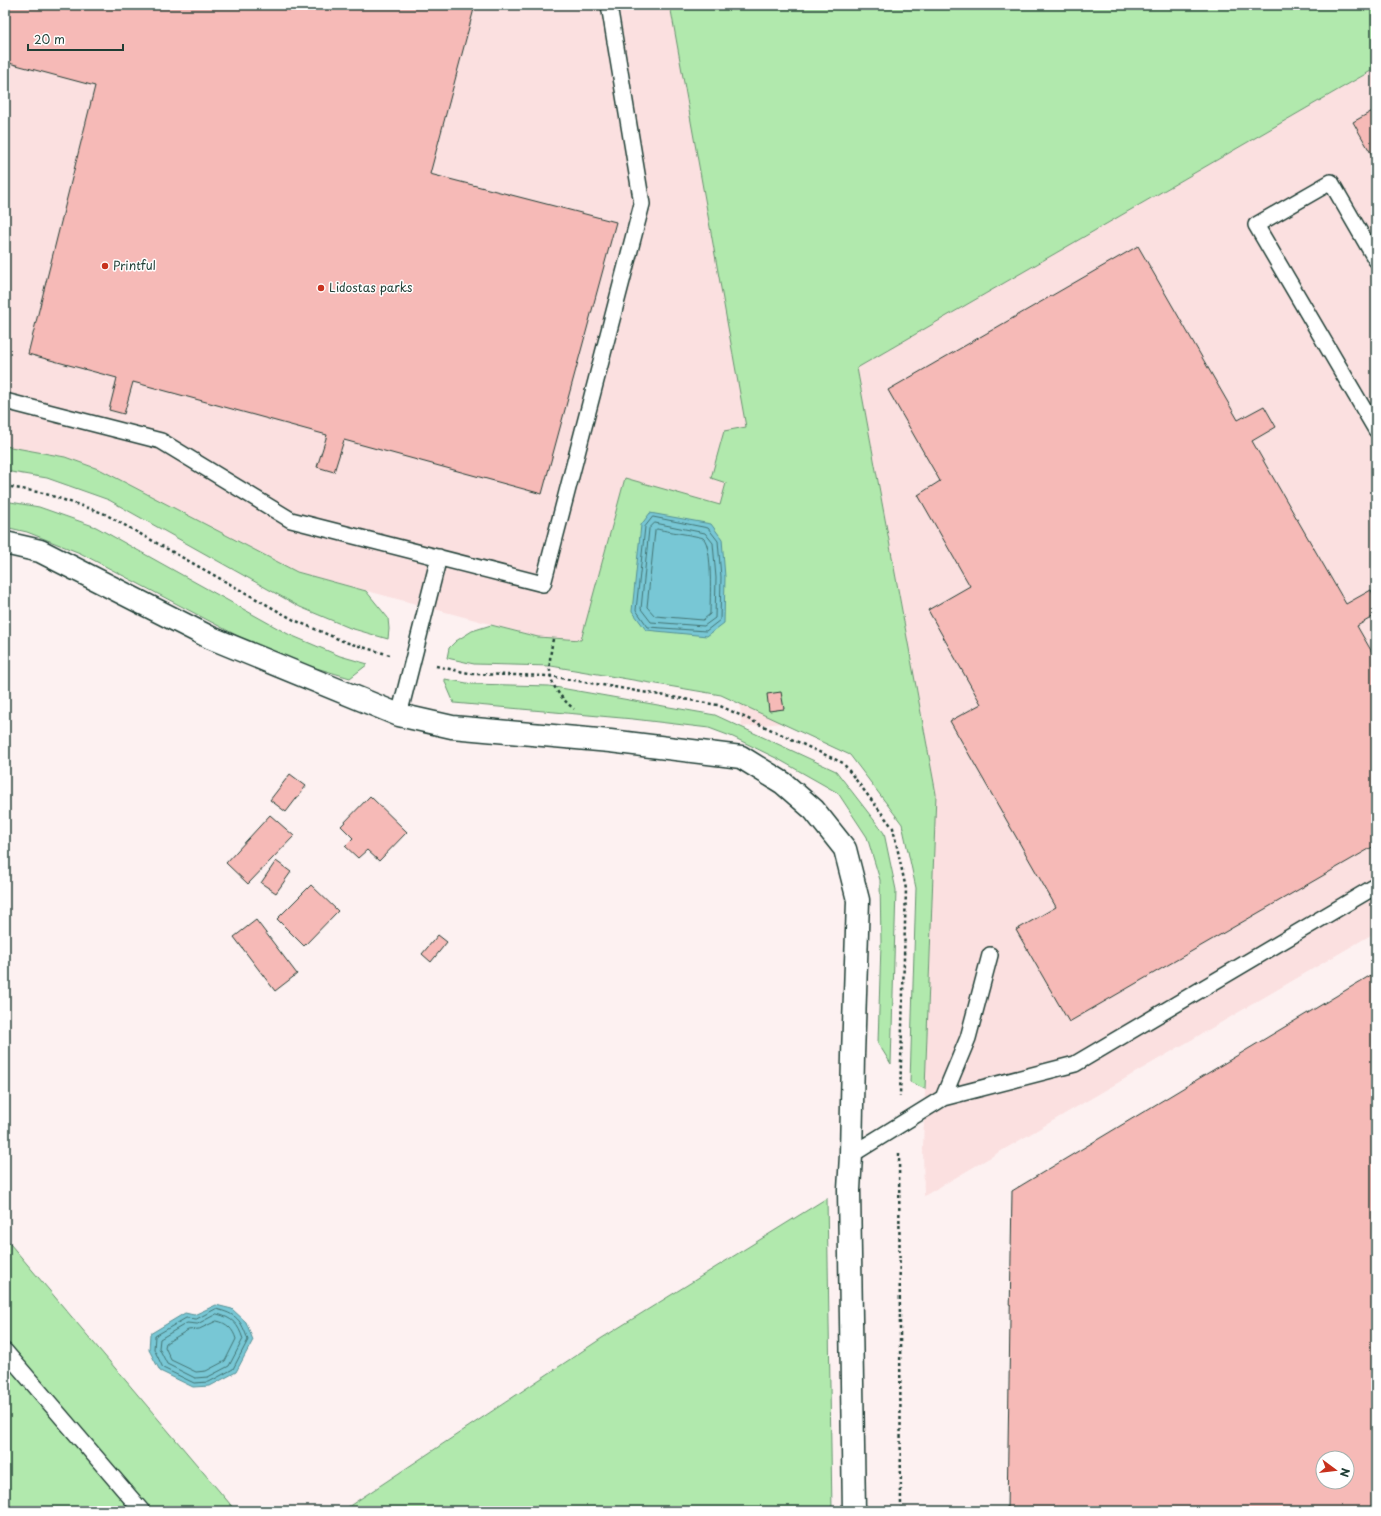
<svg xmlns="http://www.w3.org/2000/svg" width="1381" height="1516" viewBox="0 0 1381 1516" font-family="'Playpen Sans',sans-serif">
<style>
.built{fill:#fbe0e0}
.green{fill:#b1e9ad;stroke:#689370}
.water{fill:#78c7d5;stroke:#549095}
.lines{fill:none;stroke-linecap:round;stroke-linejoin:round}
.shore{stroke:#437474;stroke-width:1}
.building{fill:#f6bab7;stroke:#1f3d34;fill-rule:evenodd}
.service-casing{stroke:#1f3d34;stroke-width:18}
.tertiary-casing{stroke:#1f3d34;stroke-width:25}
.path{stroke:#1f3d34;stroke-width:2.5;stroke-dasharray:3 3;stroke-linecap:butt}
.service{stroke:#fff;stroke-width:15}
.tertiary{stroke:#fff;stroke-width:22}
.poi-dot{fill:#c8321e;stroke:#fff;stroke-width:1.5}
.labels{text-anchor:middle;stroke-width:3;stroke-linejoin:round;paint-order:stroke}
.poi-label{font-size:12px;fill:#1f3d34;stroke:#fff;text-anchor:start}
</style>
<rect width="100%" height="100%" fill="#fdf1f1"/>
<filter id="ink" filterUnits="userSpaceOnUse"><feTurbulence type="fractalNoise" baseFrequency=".025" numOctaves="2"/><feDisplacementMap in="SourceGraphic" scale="8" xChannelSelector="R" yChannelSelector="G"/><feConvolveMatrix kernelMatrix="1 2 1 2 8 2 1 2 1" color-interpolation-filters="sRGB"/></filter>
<g filter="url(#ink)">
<path class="built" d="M5 5H687L789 629 581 641 538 637 297 572 101 470 65 457 5 446Z
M1376 68V932L924 1196 923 1148 925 1089 936 794 857 368Z
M738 685 793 722 742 727Z"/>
<path class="green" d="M670 5H1376V68L857 368 936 794 925 1089 910 1082 916 888 902 824 850 755 721 695 551 666 474 664 447 658 449 648 456 641 472 631 491 625 538 637 581 640 625 478 720 505 726 483 711 478 724 431 746 427Z
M5 446 65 457 101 470 297 572 366 591 388 618 389 629 388 639 350 628 300 607 109 500 47 478 5 471Z
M5 501 39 507 96 527 288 634 340 656 368 664 350 678 276 656 80 553 27 532 5 527Z
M445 679 472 684 549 686 715 715 836 771 884 833 896 890 891 1064 878 1043 881 943 880 880 867 837 838 793 778 759 733 737 709 728 633 719 454 703 445 682Z
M827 1198 832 1511H342L602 1338Z
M5 1238 236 1511H5Z"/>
<path class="water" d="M650 513 711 524 722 539 725 577 724 623 707 636 646 630 632 611 641 525Z
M216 1305 232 1309 246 1322 253 1340 236 1372 210 1386 193 1387 160 1371 149 1350 150 1334 185 1313 194 1315Z"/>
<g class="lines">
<path class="shore" d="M653 517 708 528 718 541 721 577 720 620 706 631 648 627 636 610 645 527Z
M655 523 705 533 713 543 716 578 715 618 704 626 651 622 641 609 649 529Z
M657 529C664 531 699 536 703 538 713 546 710 601 710 614L703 620 655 616 647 607 655 531Z
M216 1309C237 1314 241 1320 248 1340L233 1369 209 1382 194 1383 163 1368 154 1349 155 1336 186 1318 196 1319Z
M217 1314C233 1318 238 1324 243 1339L229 1366 208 1377 195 1378 167 1364 159 1348 160 1339 187 1323 197 1324Z
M217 1321C227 1323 233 1329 236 1339L225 1361 206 1371 196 1372 171 1360 165 1347 166 1343 188 1330 199 1329Z"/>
</g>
<path class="building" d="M5 5H475L430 174 616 222 542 494 344 440 334 472 317 467 327 435 133 382 124 414 109 410 117 378 28 354 95 86 5 62Z
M1376 109V162L1353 122Z
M1138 246 1238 420 1264 406 1276 427 1252 441 1346 604 1371 590 1376 600V615L1357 626 1376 659V845L1069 1022 1016 930 1056 907 950 721 981 704 928 610 970 586 918 495 940 481 888 390Z
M781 692 784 709 769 711 767 694Z
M290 774 306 786 286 812 270 800Z
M370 796 407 832 379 861 367 850 358 858 345 846 353 838 341 826Z
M270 815 294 836 248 884 226 863Z
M276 861 291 872 276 893 261 883Z
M311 885 338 911 304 946 277 919Z
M256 920 297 974 275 991 234 937Z
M438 935 447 942 431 962 422 954Z
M1376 972V1511H1007L1012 1191ZM1323 1458H1347V1482H1323Z"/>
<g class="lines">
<g class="service-casing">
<path id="service" d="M1376 260 1331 182 1256 225 1376 430
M5 401 161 441 291 520 543 584 642 204 609 5
M399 715 439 557
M943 1098 968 1038 990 955
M851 1155 943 1098 1075 1064 1376 886
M5 1351 142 1511"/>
</g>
<g class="tertiary-casing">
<path id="tertiary" d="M5 543 40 551 209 637 399 715 452 727 610 741 741 757 783 783 814 810 845 849 858 900 853 1056 851 1155 849 1190 854 1511"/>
</g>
<path class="path" d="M5 486 43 493 103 513 294 620 345 642 390 655
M553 639C547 672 547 686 574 709
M436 666 473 674 550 676 718 705 843 763 893 828 906 889 900 1096
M899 1153 901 1511"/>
<use href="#service" class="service"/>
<use href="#tertiary" class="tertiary"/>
</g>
</g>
<g class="poi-dot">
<circle cx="105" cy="266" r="4"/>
<circle cx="321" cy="288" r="4"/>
</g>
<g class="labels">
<g class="poi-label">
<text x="113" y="270">Printful</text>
<text x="329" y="292">Lidostas parks</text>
</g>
</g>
<rect width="1381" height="1516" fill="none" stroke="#fff" stroke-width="20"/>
<rect x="10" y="10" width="1361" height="1496" fill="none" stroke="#1f3d34" stroke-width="1.5" filter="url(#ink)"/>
<g transform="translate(1335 1470) rotate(105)"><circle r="19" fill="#ffffff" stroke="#a5b1ae"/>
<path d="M0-3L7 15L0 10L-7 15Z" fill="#c8321e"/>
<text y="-6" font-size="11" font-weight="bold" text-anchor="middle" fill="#1f3d34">N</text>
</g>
<path d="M28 44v6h95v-6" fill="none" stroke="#1f3d34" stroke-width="2"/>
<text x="34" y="44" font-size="12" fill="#1f3d34" stroke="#ffffff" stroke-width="3" paint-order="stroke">20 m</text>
</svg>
